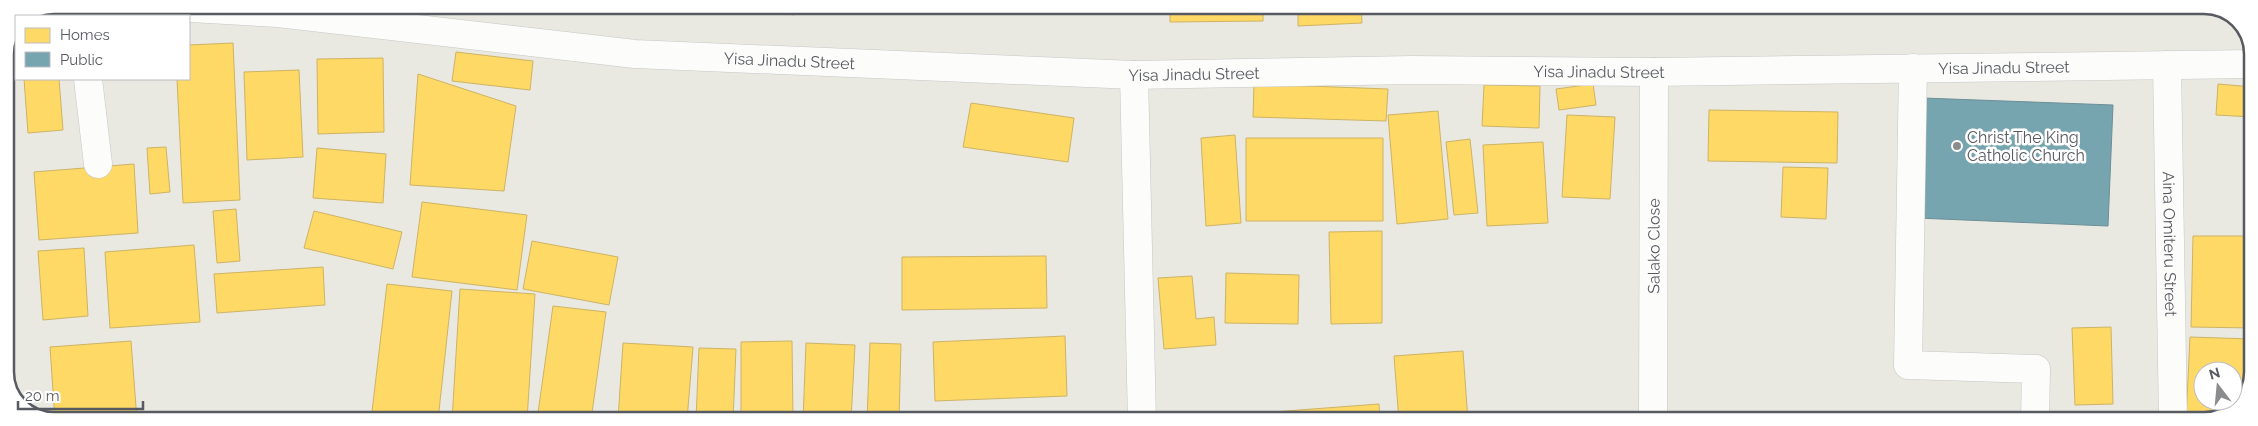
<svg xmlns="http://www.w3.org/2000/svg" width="2258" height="426" viewBox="0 0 2258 426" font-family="Raleway,sans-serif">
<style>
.homes{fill:#ffd966;stroke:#cdb364;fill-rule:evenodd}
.public{fill:#76a5af;stroke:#6d8e98}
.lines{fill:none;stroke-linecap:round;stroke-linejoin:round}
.minor-casing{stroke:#c6c6c5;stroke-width:29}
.minor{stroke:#fcfcfb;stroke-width:28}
.poi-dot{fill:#8b8c8e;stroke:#fff;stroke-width:2}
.labels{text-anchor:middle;stroke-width:5;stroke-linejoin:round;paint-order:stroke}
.street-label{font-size:16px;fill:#585a61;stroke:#fff}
.poi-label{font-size:16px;fill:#585a61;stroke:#fff;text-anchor:start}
.rim{fill:none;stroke:#585a61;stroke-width:2.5}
</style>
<rect width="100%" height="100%" fill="#e9e9e2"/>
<path class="homes" d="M726 5H796L794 15Z
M883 5H914L913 10Z
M1170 5H1263V21L1170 22Z
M1298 6H1361L1362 23 1298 26Z
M1643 6H1710V12L1643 10Z
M233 43 240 200 183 203 177 79H189V45Z
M456 52 533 61 530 90 452 81Z
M383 58 384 132 318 134 317 59Z
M299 70 303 157 247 160 244 72Z
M418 74 516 106 504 191 410 185Z
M24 79H59L63 130 28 133Z
M1254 84 1388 89 1386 121 1253 117Z
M1593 84 1596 105 1559 110 1556 89Z
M2218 84 2253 87V117L2216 115Z
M1484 85 1540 86 1539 128 1482 126Z
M6 90 12 178H5V91Z
M971 103 1074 118 1068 162 963 147Z
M1709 110 1838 112 1837 163 1708 161Z
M1438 111 1448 219 1397 224 1388 115Z
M1567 115 1615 117 1610 199 1562 197Z
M1235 135 1241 223 1206 226 1201 138Z
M1246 138H1383V221H1246Z
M1470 139 1478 213 1454 215 1446 142Z
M1543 142 1548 223 1487 226 1483 145Z
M166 147 170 192 150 194 147 148Z
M317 148 386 154 383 203 313 198Z
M134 164 138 233 39 240 34 172Z
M1783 167 1828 168 1826 219 1781 217Z
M422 202 527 215 517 290 412 277Z
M236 209 240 261 217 263 213 211Z
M314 211 402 232 393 269 304 248Z
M1382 231V323L1331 324 1329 232Z
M2193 236H2252V328L2191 327Z
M532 241 618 257 609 305 523 289Z
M194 245 200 322 110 328 105 252Z
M84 248 88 316 43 320 38 251Z
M1046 256 1047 308 902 310V257Z
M323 267 325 305 217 313 214 274Z
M1226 273 1299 275 1298 324 1225 323Z
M1192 276 1196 319 1214 317 1216 345 1164 349 1158 278Z
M387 284 452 291 438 420H371Z
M460 289 535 294 527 420H452Z
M553 306 606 312 591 420H537Z
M2111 327 2113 404 2075 405 2072 328Z
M1065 336 1067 396 935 401 933 342Z
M2190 337 2252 339V382L2236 409 2205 421H2186ZM2203 371H2233V401H2203Z
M131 341 137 420H55L50 347Z
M792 341 793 420H741V342Z
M623 343 693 347 687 420H618Z
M806 343 855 345 851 420H803Z
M870 343 901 344 899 420H867Z
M699 348 736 349 733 420H696Z
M1463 351 1468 421H1399L1394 356Z
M1379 404 1380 421H1219V416Z
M2108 416 2138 417V421H2108Z"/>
<path class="public" d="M1923 98 2113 105 2108 226 1917 218Z"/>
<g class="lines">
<g class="minor-casing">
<g id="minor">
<path id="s1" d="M138 5 278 13 635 54 1134 75 1413 70 1654 72 2253 64"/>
<path d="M64 16V5"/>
<path id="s2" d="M2167 65 2173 421"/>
<path d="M1913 68 1908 365 2036 369 2035 421"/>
<path d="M1134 75 1142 421"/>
<path d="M88 79 98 164"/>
<path id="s3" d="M1653 421 1654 72"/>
</g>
</g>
<use href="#minor" class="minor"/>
</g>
<circle class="poi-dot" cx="1957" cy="146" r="5"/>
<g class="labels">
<g class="street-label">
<text dy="6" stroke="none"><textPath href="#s1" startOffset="654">Yisa Jinadu Street</textPath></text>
<text dy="6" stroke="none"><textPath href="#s1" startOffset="1869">Yisa Jinadu Street</textPath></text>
<text dy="6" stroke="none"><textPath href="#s1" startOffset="1464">Yisa Jinadu Street</textPath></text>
<text dy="6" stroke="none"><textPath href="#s1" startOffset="1059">Yisa Jinadu Street</textPath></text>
<text dy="6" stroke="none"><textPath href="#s2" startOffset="179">Aina Omiteru Street</textPath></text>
<text dy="6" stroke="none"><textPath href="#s3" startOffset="175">Salako Close</textPath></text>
</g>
<g class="poi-label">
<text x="1967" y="143">Christ The King<tspan x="1967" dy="18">Catholic Church</tspan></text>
</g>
</g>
<path d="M0 0H2258V426H0ZM54 14H2204A40 40 0 0 1 2244 54V372A40 40 0 0 1 2204 412H54A40 40 0 0 1 14 372V54A40 40 0 0 1 54 14Z" fill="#fff" fill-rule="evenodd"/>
<path class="rim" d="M54 14H2204A40 40 0 0 1 2244 54V372A40 40 0 0 1 2204 412H54A40 40 0 0 1 14 372V54A40 40 0 0 1 54 14Z"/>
<rect x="15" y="15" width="175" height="65" fill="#ffffff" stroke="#bcbdc0"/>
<rect x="25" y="28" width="25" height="15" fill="#ffd966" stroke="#bcbdc0"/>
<text x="60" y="40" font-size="15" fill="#585a61">Homes</text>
<rect x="25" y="52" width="25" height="15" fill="#76a5af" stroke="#bcbdc0"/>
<text x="60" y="65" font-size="15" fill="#585a61">Public</text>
<g transform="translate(2218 386) rotate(344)"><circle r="24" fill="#ffffff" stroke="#bcbdc0"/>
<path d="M0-4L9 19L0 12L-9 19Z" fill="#8b8c8e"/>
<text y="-8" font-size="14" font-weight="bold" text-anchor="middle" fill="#585a61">N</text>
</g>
<path d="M18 401v8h125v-8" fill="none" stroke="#585a61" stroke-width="2.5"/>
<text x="25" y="401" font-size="15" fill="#585a61" stroke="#ffffff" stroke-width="4" paint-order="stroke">20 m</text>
</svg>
